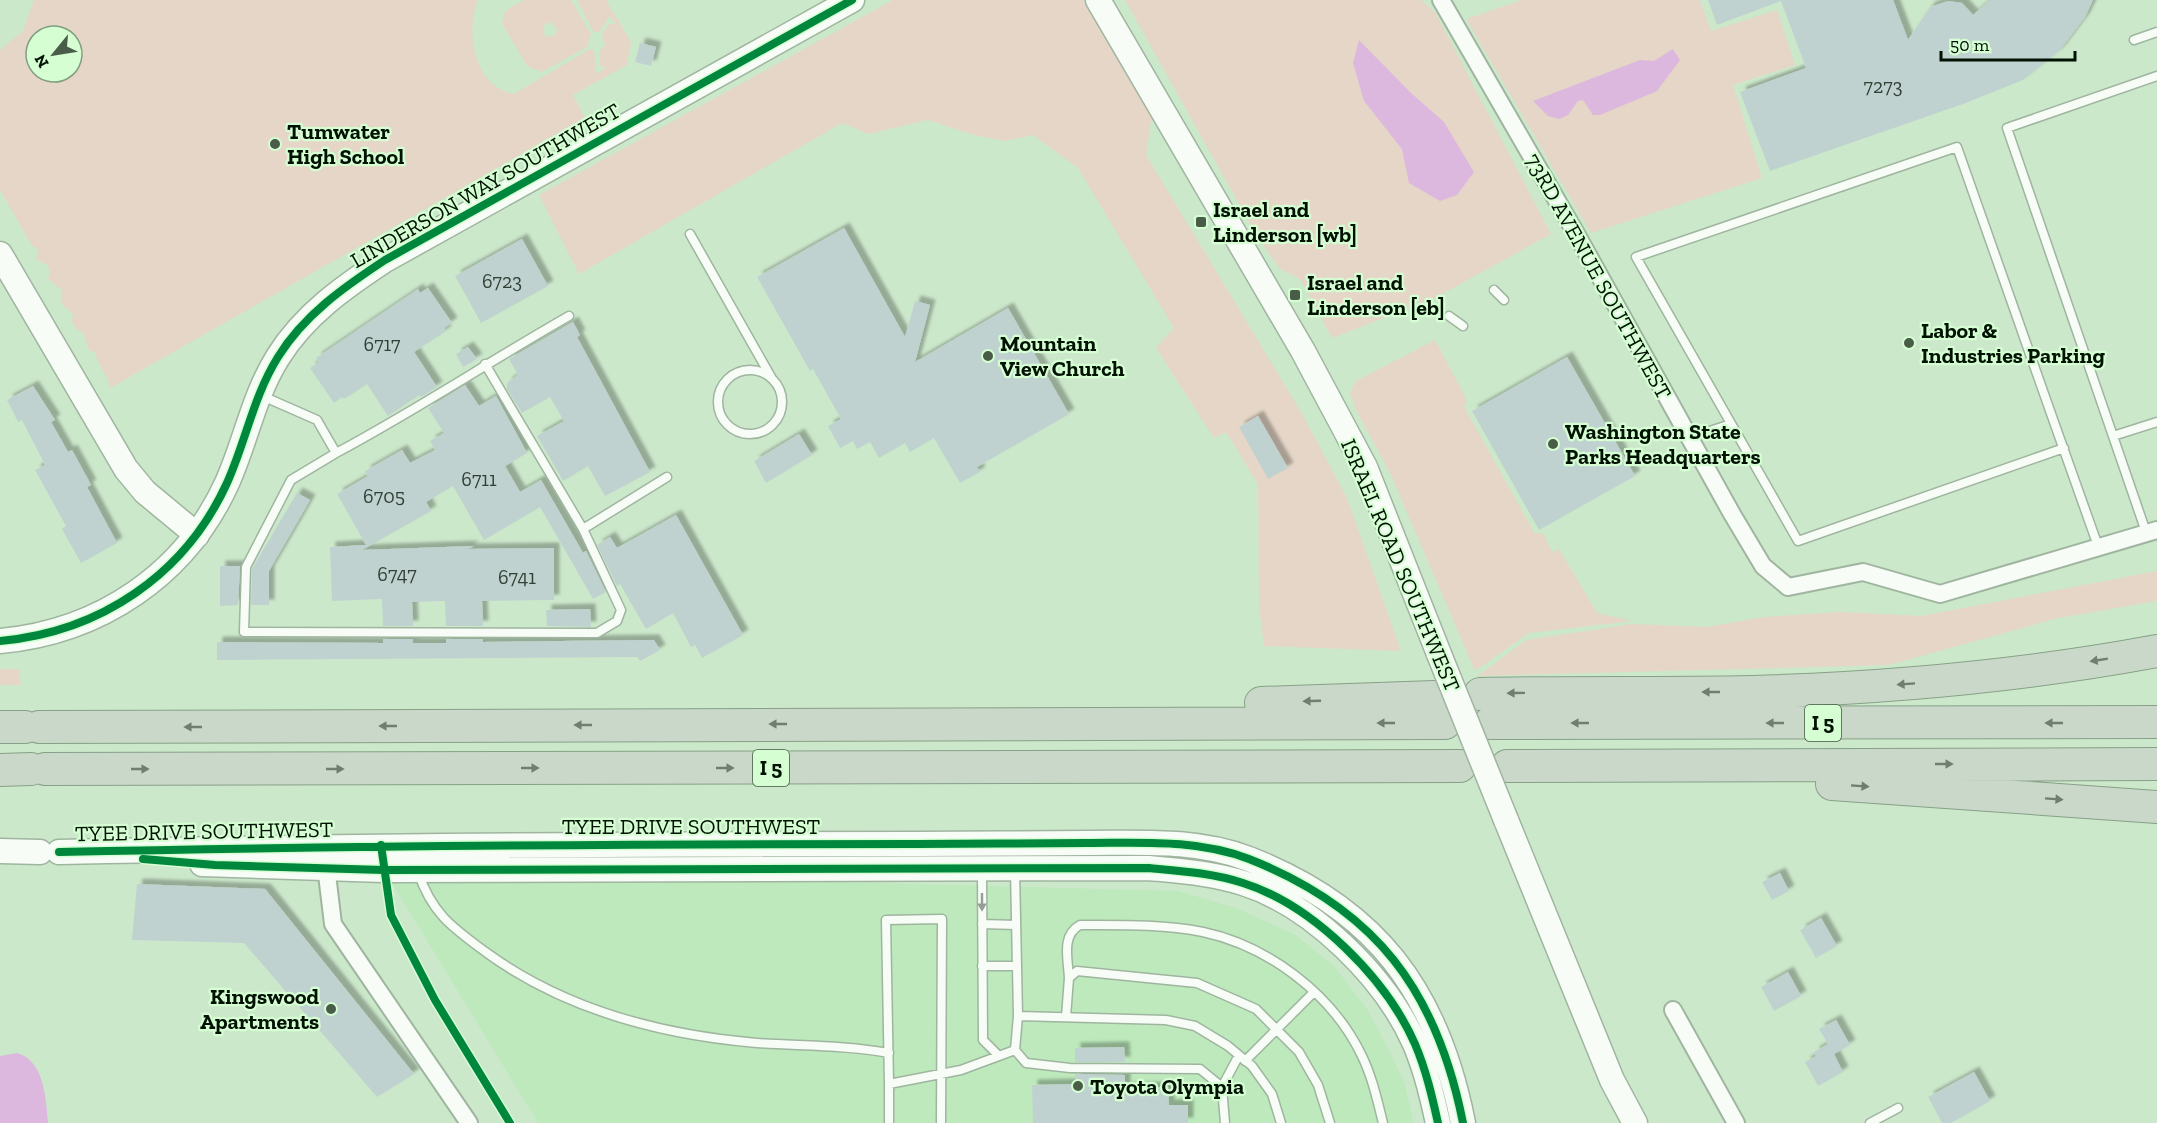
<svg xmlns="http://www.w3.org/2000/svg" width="2157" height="1123" viewBox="0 0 2157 1123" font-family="'Zilla Slab',serif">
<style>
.built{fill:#bde9bc}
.green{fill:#e5d6c7;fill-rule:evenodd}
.water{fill:#dcb8df}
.building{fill:#c0d2d0;filter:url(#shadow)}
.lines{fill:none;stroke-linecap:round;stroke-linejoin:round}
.lane-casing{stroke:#9fb59f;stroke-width:11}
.street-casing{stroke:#9fb59f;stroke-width:20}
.secondary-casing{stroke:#9fb59f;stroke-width:27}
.highway-casing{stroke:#87a087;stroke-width:34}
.lane{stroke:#f7fcf7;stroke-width:8}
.street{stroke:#f7fcf7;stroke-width:16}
.secondary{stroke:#f7fcf7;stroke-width:24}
.highway{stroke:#c9d8c8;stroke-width:32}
.secondary-bridge-casing{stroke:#9fb59f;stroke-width:27;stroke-linecap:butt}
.secondary-bridge{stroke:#f7fcf7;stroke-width:24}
.cycleway-casing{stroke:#d5fed3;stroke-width:11}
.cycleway{stroke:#00873e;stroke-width:8}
.oneway{fill:#6f7e6f}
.oneway2{fill:#959e95}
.poi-dot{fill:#485c48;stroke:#d5fed3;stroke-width:2}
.labels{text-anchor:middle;stroke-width:4.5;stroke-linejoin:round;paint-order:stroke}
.number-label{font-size:20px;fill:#314136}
.shield{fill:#d5fed3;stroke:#415841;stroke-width:1.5}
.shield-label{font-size:21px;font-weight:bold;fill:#011102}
.poi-label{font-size:22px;font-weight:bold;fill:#011102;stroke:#d5fed3;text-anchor:start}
.street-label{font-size:22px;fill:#011102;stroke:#d5fed3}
</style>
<defs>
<filter id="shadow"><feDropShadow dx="5.5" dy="-5.5" stdDeviation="1.5" flood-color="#0004"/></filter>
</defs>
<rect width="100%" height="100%" fill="#cce8cb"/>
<path class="built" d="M384 870 1178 891 1236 908 1294 934 1334 966 1367 1009 1387 1046 1404 1082 1414 1123H538Z"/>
<path class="green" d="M34 0H478C465 32 474 87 514 94L590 49 594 50 596 74 606 68 600 66 599 52 605 45 602 34 609 24H615L610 16 599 32H594L577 0H606L631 42 627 65 573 95 585 118 110 388C109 375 98 367 95 353L89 350 83 333 76 329 71 320 74 315 61 303V289L48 279 50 271 47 265 36 259 38 250 31 244 0 190V50L23 31ZM36 36H72V72H36Z
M524 0H571L591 34 587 47 542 72 527 66 502 23 505 11ZM552 22 557 30 555 35 548 37 544 34 543 28 545 24Z
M893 0H1083L1152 114 1146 155 1301 412 1347 498 1401 651 1264 646 1259 605 1258 484 1226 432 1214 438 1156 348 1174 328 1078 168 1033 135 1006 141 974 135 928 120 869 134 842 123 579 274 539 195Z
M1125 0H1421L1435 12 1551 234 1433 299 1332 338 1300 279 1280 269 1258 238Z
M1522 0H1700L1711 31 1777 10 1795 65 1733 85 1762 178 1591 233 1466 19Z
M1435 340 1467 400 1464 407 1535 534 1543 533 1552 552 1559 549 1597 613 1632 621 1529 633 1475 671 1391 475 1356 410 1350 393 1356 381Z
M2157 571V601L2058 618 1889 665 1478 676 1526 640 1632 624 1706 627 1764 617 1841 612 1921 616Z
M0 669H19L21 685H0Z"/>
<path class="water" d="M1359 40 1411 93 1444 122 1474 172 1457 195 1440 201 1409 183 1402 149 1364 101 1353 63Z
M1673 49 1680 60 1657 91 1600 115H1593L1583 100 1578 101 1568 115 1559 119 1548 116 1533 101 1640 60 1654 61Z
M17 1053C44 1060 46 1098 48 1123H0V1056Z"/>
<path class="building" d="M1708 0H1893L1908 40 1930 7 1948 1 1962 3 1973 15 1990 0H2093L2085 17 2059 51 2023 80 1963 104 1770 171 1740 92 1806 68 1781 1 1717 25Z
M640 43 656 47 651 66 635 62Z
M844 228 905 337 915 301 930 305 915 362 1008 308 1069 414 977 467 980 472 960 483 934 438 910 452 905 443 879 458 870 442 857 449 853 441 840 448 828 426 841 419 813 369 810 371 757 277Z
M522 239 548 286 481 323 455 276Z
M428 288 452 323 444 328 446 331 414 352 437 387 421 397 419 395 388 416 367 384 344 399 342 397 334 403 310 368 319 362 316 358 418 289 420 293Z
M573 322 580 335 577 337 650 472 605 496 588 466 563 481 537 436 564 421 550 397 522 413 507 389V383L518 375 509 359Z
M468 347 477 359 463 367 456 354Z
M1567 357 1635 476 1539 530 1472 411Z
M465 385 479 406 496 396 527 453 505 466 520 492 541 480 583 553 586 551 606 592 593 599 540 507 484 540 453 486 426 502 431 511 362 550 474 546 468 549 554 548V600L482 601 483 626H446L445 601 412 602 413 626H383L382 599 332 601 330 547 366 545 337 494 368 476 365 471 402 450 410 463 435 450 430 441 444 433 428 408Z
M33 386 55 420 51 422 68 452 72 450 91 485 87 487 117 543 81 563 62 529 66 526 35 470 45 465 22 420 18 422 7 400Z
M1258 416 1288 468 1268 479 1239 427Z
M799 434 812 455 766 483 754 461Z
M297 493 310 500 269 571V605H251L252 569Z
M676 515 743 635 702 658 695 645 691 647 673 613 646 629 620 584 617 586 597 545 610 537 617 548Z
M220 566H240L238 605 220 606Z
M590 609 591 627 547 626 546 610Z
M383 639H413V643H446V639H483V642L654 640 660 650 640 661 637 657 217 660V642L383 643Z
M1780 873 1789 891 1772 900 1762 882Z
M137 884 265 889 414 1074 377 1097 244 943 132 940Z
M1821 918 1837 946 1816 958 1800 930Z
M1788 972 1801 996 1774 1011 1761 987Z
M1836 1020 1850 1045 1834 1054 1843 1072 1818 1086 1805 1062 1816 1056 1814 1052 1828 1044 1819 1029Z
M1124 1047 1125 1062H1075V1048Z
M1974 1072 1990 1101 1951 1123H1942L1928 1097Z
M1075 1074 1125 1075V1088L1168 1087 1169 1105H1188V1123H1033L1032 1085 1076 1084Z"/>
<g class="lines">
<g class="lane-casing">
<path id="lane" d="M2134 40 2157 32
M690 234 771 377
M1494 290 1504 300
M1449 316 1463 326
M485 364 583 529 667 477
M718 402a32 32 0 1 1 64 0a32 32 0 1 1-64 0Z
M260 395 317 420 336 453C415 411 490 361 569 316
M2113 436 2157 422
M1689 438 1731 424
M2064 448 1798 541 1636 257 1957 147C2003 280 2051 413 2098 546
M336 453 291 480 246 567 244 632 597 633 617 621 621 610 583 529
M2146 532 2007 128 2157 76
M1015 870 1018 1016
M982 871 983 1040 998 1055
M418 872C432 914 453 928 487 953 566 1010 662 1035 757 1043 801 1046 845 1045 889 1053
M982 924 1016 925
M982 966H1017
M1069 978C1068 959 1061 935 1080 925 1121 925 1163 924 1203 932 1268 946 1331 993 1361 1054 1372 1076 1377 1099 1383 1123
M1066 1017 1069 978 1077 971 1197 983 1256 1009 1299 1052 1318 1085 1330 1123
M1015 1050 1026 1063 1070 1068 1200 1069 1222 1087
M1245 1061 1314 992
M889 1084 886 920 942 919 941 1123
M889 1123V1084L961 1070 1015 1050 1018 1016 1166 1020 1195 1026 1228 1046 1252 1066 1272 1094 1281 1123
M1225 1123 1222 1087 1239 1055
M1870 1123 1898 1108"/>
</g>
<g class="street-casing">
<path id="street" d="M1441 0 1578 237 1732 514 1763 566 1788 587 1863 572 1940 594 2157 530
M325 858 333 924 469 1123
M1673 1010 1736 1123"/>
</g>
<g class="secondary-casing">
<path id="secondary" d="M1098 0 1303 351 1365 467 1439 654
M0 254 126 469 145 492 197 535
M0 641C100 632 185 575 227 483 246 441 253 397 278 357 304 315 344 287 385 260L852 0
M1506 820 1612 1080 1635 1123
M0 851 40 852
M59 852C345 846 630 844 916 844 973 844 1030 843 1087 843 1141 843 1197 839 1249 859 1376 909 1437 991 1463 1123
M202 864 384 870 1149 868C1181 871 1212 873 1243 883 1313 905 1386 978 1415 1044 1426 1070 1432 1096 1438 1123"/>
</g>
<g class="highway-casing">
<path id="highway" d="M1480 694C1570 692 1661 694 1752 692 1887 688 2023 676 2157 651
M1261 703 1434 697
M1490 723 2157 722
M0 727H25
M39 727 1445 723
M1507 766 2157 764
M45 769 1460 766
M0 770 31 769
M1832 784 2157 807"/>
</g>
<use href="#lane" class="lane"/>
<use href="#street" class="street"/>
<use href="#secondary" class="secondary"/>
<use href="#highway" class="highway"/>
<g class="secondary-bridge-casing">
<path id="secondary-bridge" d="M1439 654 1506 820"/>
</g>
<use href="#secondary-bridge" class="secondary-bridge"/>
<g class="cycleway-casing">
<path id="cycleway" d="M0 641C100 632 185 575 227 483 246 441 253 397 278 357 304 315 344 287 385 260L852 0
M381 845 391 915 435 1000 510 1123
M59 852C345 846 630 844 916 844 973 844 1030 843 1087 843 1141 843 1197 839 1249 859 1376 909 1437 991 1463 1123
M143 859 215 865 384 870 1149 868C1181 871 1212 873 1243 883 1313 905 1386 978 1415 1044 1426 1070 1432 1096 1438 1123"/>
</g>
<use href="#cycleway" class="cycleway"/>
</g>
<defs><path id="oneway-solid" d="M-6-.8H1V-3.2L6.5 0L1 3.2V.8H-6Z" transform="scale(1.5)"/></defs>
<g class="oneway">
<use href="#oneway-solid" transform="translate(2099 660) rotate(171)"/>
<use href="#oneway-solid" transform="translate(1906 684) rotate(176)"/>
<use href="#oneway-solid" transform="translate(1711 692) rotate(180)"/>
<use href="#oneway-solid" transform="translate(1516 693) rotate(179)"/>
<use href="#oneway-solid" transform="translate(1312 701) rotate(178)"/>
<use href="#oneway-solid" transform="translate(1386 723) rotate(180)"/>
<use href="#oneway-solid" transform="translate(1580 723) rotate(-180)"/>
<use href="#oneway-solid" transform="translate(1775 723) rotate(180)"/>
<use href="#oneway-solid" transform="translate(2054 723) rotate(180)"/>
<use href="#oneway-solid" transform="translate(778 724) rotate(180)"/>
<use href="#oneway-solid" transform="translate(583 725) rotate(180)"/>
<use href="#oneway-solid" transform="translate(388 726) rotate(180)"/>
<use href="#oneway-solid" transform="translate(193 727) rotate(180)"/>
<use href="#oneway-solid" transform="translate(1944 764)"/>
<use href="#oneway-solid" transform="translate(530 768)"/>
<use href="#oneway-solid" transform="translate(725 768)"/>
<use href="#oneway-solid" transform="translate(140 769)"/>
<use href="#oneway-solid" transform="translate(335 769)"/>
<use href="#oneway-solid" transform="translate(1860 786) rotate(4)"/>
<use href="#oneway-solid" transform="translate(2054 799) rotate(4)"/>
</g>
<use class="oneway2" href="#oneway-solid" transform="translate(982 902) rotate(90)"/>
<g class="poi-dot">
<circle cx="275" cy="144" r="6"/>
<rect x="1195" y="216" width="12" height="12" rx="3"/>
<rect x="1289" y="289" width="12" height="12" rx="3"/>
<circle cx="1909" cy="343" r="6"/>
<circle cx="988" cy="356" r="6"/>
<circle cx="1553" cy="444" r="6"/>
<circle cx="331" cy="1009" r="6"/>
<circle cx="1078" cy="1086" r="6"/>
</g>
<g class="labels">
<g class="number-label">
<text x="1883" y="93">7273</text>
<text x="502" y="288">6723</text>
<text x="382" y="351">6717</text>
<text x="479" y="486">6711</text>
<text x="384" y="503">6705</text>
<text x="397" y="581">6747</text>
<text x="517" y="584">6741</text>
</g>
<g class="shield">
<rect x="1805" y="705" width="36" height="36" rx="4.5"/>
<rect x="753" y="750" width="36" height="36" rx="4.5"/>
</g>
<g class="shield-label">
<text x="1823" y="730">I 5</text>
<text x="771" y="775">I 5</text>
</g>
<g class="poi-label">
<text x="287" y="139">Tumwater<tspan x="287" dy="25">High School</tspan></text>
<text x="1213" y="217">Israel and<tspan x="1213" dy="25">Linderson [wb]</tspan></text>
<text x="1307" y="290">Israel and<tspan x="1307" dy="25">Linderson [eb]</tspan></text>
<text x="1921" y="338">Labor &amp;<tspan x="1921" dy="25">Industries Parking</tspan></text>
<text x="1000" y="351">Mountain<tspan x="1000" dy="25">View Church</tspan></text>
<text x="1565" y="439">Washington State<tspan x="1565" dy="25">Parks Headquarters</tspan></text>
<text x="319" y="1004" text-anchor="end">Kingswood<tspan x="319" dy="25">Apartments</tspan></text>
<text x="1090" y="1094">Toyota Olympia</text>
</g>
<g class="street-label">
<text transform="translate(485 185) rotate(-30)" y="8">LINDERSON WAY SOUTHWEST</text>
<text transform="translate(1599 276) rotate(61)" y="8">73RD AVENUE SOUTHWEST</text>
<text transform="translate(1401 565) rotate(67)" y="8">ISRAEL ROAD SOUTHWEST</text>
<text x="691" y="834">TYEE DRIVE SOUTHWEST</text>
<text transform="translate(204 831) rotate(-1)" y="8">TYEE DRIVE SOUTHWEST</text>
</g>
</g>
<g transform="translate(54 54) rotate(240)"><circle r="28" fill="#d5fed3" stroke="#809f7f" stroke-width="1.5"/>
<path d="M0-4.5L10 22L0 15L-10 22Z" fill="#485c48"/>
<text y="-9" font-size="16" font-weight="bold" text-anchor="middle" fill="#011102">N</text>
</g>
<path d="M1941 51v9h134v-9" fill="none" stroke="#011102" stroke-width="3"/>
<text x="1950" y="51" font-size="18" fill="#011102" stroke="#d5fed3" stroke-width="4.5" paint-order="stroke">50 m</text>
</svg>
